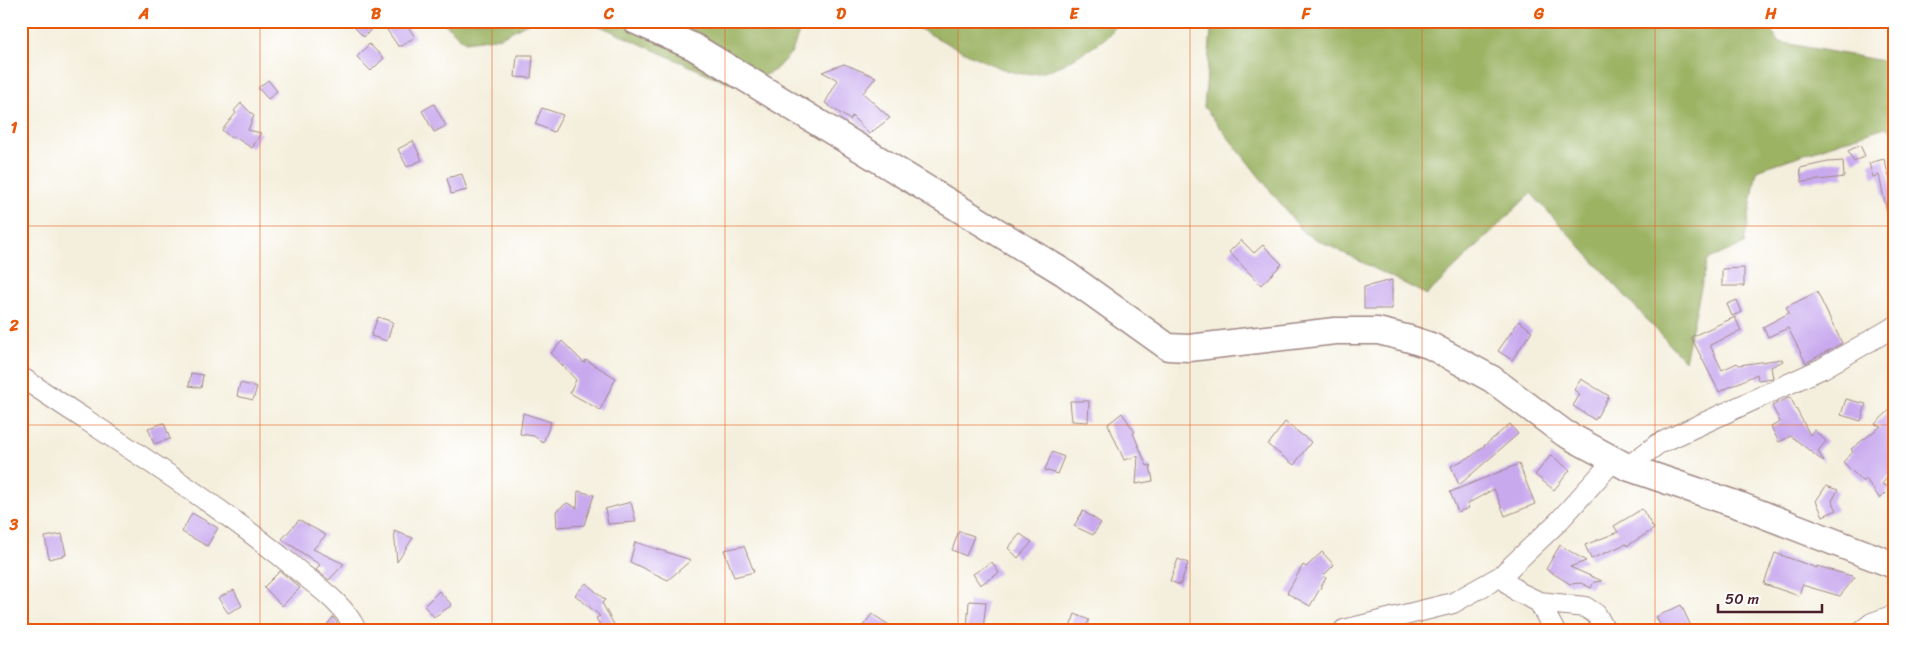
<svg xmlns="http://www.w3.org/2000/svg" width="1915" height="651" viewBox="0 0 1915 651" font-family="Sriracha,sans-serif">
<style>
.forest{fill:#9bb364;stroke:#726948}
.building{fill:#c8a9ee}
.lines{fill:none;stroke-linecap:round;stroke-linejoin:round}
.minor-casing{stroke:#9f8784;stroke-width:22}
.major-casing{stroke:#9f8784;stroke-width:29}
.minor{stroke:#fff;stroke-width:20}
.major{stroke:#fff;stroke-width:26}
.grid{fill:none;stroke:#e8590c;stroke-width:1;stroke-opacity:0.55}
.neatline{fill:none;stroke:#e8590c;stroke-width:2}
.grid-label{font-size:16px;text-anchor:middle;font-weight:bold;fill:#e8590c}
</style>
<rect width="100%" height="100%" fill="#fff"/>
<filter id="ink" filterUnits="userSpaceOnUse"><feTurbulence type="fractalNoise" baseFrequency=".02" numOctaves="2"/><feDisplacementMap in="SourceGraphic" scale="10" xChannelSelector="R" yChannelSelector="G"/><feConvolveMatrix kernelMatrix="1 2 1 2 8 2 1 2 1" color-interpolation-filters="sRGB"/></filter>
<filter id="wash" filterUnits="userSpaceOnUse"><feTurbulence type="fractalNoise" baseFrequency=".0096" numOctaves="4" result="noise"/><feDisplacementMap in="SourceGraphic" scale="20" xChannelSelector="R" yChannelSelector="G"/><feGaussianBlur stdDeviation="1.12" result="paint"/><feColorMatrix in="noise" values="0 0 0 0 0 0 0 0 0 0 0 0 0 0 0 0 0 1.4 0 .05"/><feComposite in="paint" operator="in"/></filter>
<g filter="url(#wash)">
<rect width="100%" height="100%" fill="#f4efdd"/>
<path class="forest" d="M442 21H531L501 37 465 42Z
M589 21H807L800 29 792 52 775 70 752 81 728 83Z
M901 21H1119C1111 37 1094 47 1079 55 1062 65 1047 74 1026 74 1002 75 933 35 908 23Z
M1212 21H1766L1778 42 1894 63V131L1885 127 1757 170 1744 244 1707 260 1685 361 1531 193 1427 295 1304 233 1204 107Z"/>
<g id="blocks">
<path class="building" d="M361 21H379L364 37 355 28Z
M400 21H404L415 37 402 46H398L387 30Z
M369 44 384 58 371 71 357 57Z
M517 55H533L531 78 515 77Z
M844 64 876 77 863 93 890 118 869 134 852 116 850 120 825 103 838 80 822 72Z
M268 80 277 91 268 99 258 88Z
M241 103 254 116 248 130 261 133 252 148 233 136 231 138 222 130 236 113 234 111Z
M434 104 446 126 434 132 422 111Z
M542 108 563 115 554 132 535 124Z
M413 141 422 160 407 167 398 149Z
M1860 145 1865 156 1854 162 1848 151Z
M1884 159 1894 194V221L1889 222 1879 175 1873 177 1869 163Z
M1843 161 1844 177 1802 182 1800 168 1828 162Z
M462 174 467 190 451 194 447 178Z
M1241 240 1254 253 1263 245 1282 264 1261 285 1229 252Z
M1744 268V286H1722V269Z
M1392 280V309H1364V287Z
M1817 292 1842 343 1806 363 1788 328 1768 337 1763 327 1789 313 1786 307Z
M1737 300 1742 312 1732 316 1727 304Z
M378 317 393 322 387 341 371 336Z
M1735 317 1741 331 1710 345 1722 370 1737 363 1739 365 1782 359 1783 361 1771 367 1773 378 1758 380 1757 374 1719 392 1691 337Z
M1519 321 1532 331 1512 360 1498 351Z
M562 341 584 363 586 360 616 378 600 410 570 393 576 380 551 353Z
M191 373 203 375 201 388 189 386Z
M1581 379 1609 396 1595 420 1573 406 1580 394 1574 390Z
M240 383 257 387 253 400 237 396Z
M1790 397 1810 435 1814 430 1826 441 1818 451 1824 462 1791 436 1779 442 1771 427 1780 422 1772 406Z
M1846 399 1866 404 1861 421 1841 415Z
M1070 401H1089L1088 422 1072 421Z
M1894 406V469L1882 484 1891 488 1880 499 1866 479 1863 482 1843 462 1853 452 1851 449 1881 426 1875 424Z
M523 413 551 422 543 443 534 436 520 434Z
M1122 413 1135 432 1133 433 1147 466 1150 465 1153 481 1136 484 1138 456 1124 460 1108 424Z
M1285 422 1311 442 1294 465 1268 445Z
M164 423 170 439 154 444 148 428Z
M1510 424 1518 434 1459 485 1451 466 1472 456Z
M1052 452 1064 457 1057 474 1045 470Z
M1551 455 1570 470 1554 490 1535 475Z
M1519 464 1535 504 1505 516 1494 489 1467 504 1469 508 1458 512 1450 492Z
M1826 486 1838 490 1832 501 1837 510 1823 516 1816 501Z
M578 491 594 495 584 525 557 527 556 511 567 503 577 508Z
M631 502 636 522 608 524 605 509Z
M1642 509 1654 529 1627 546 1626 544 1591 559 1585 545 1618 532 1614 526Z
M1083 511 1101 523 1093 535 1074 526Z
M192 513 218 528 207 546 182 532Z
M299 520 326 535 313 549 344 564 329 580 316 570 320 565 282 539Z
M394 531 413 538 397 562Z
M959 531 974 536 966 556 952 550Z
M62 534 66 555 49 559 45 537Z
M1020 534 1032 542 1018 558 1008 548Z
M635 542 691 560 668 580 630 562Z
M1560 545 1586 561 1570 567 1602 581 1594 582 1591 588 1581 583 1570 584 1546 569Z
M744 546 754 572 734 577 724 550Z
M1322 552 1334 565 1323 576 1326 578 1310 606 1287 593 1303 565 1306 567Z
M1775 553 1817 568V566L1855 577 1840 596 1802 585 1799 596 1764 584Z
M1178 559 1188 563 1180 585 1170 581Z
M992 562 999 573 980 585 973 574Z
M280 571 300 588 282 606 264 587Z
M586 583 605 600 602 603 617 630H603L596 618 600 616 575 595Z
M234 590 242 606 228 613 218 598Z
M439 591 452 605 434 617 424 606Z
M969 601 986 602 983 630H967Z
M1681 605 1691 626 1684 630H1663L1656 617Z
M872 614 897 630H860Z
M1075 614 1089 620 1085 630H1069Z
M333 617 342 630H323Z"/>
</g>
</g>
<g filter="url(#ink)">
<use href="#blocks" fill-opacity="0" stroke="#9f8784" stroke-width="1"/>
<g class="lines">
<g class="minor-casing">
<path id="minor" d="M21 377C115 440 214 500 301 573 321 589 345 606 356 630
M1627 467 1658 444 1823 368 1894 327
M1501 576 1518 592 1539 602 1554 630
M1539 602 1585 607 1596 614 1605 630
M1344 630 1453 603 1501 576 1559 521 1613 461
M1863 630 1872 623 1894 615"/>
</g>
<g class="major-casing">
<path id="major" d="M636 21 694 47 1063 272 1168 347 1189 348 1335 331H1378L1410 339 1431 346 1492 379 1564 433 1627 467 1741 506 1894 565"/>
</g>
<use href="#minor" class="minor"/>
<use href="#major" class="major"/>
</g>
</g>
<path class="grid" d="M260 21V630M492 21V630M725 21V630M958 21V630M1190 21V630M1422 21V630M1655 21V630M21 226H1894M21 425H1894"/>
<rect width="1915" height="651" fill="none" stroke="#fff" stroke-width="55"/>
<path d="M1718 604v8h104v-8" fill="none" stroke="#4a1f2b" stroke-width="2.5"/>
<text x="1725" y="604" font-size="15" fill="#4a1f2b" stroke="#ffffff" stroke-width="4" paint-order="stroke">50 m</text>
<rect x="28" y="28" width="1860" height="596" class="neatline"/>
<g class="grid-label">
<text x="144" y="19">A</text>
<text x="376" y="19">B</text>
<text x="609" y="19">C</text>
<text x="841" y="19">D</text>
<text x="1074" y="19">E</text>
<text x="1306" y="19">F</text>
<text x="1539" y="19">G</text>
<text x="1771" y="19">H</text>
<text x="14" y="133">1</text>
<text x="14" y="331">2</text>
<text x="14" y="530">3</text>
</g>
</svg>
